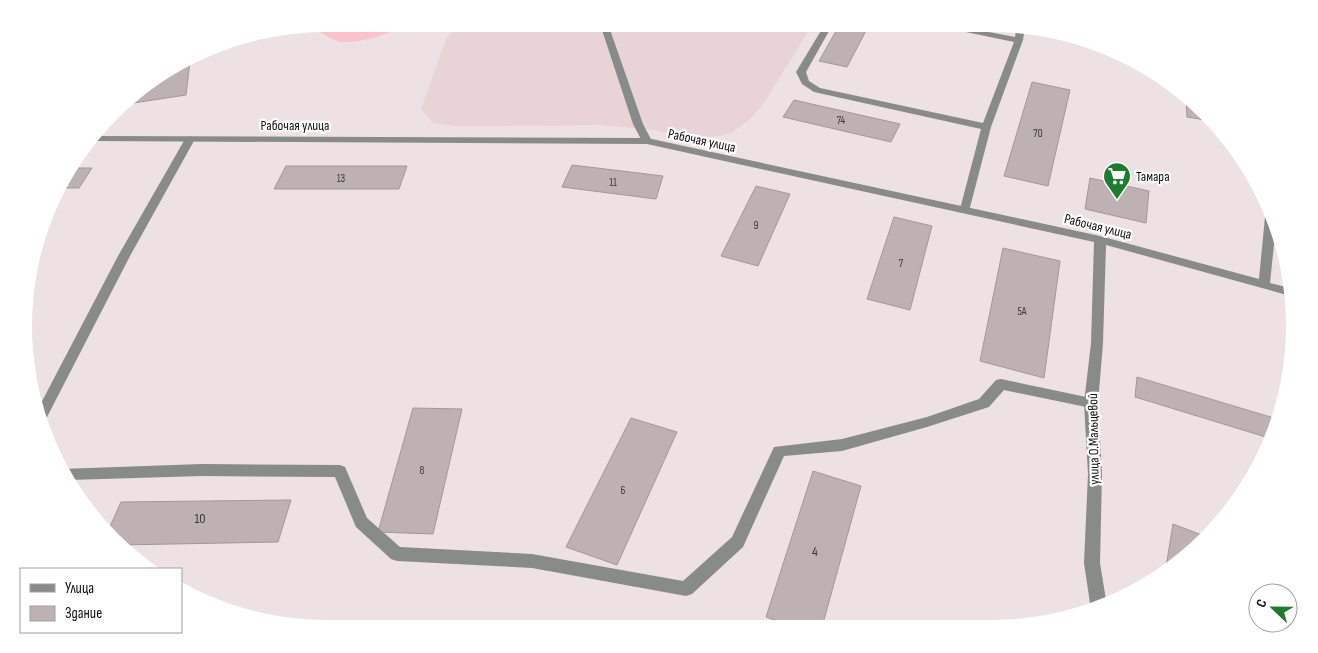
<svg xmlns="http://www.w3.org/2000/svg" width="1318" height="653" viewBox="0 0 1318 653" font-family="'Sofia Sans Condensed',sans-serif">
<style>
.built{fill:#e8d3d6}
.green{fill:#fbc2cd}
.building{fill:#bdb1b3;stroke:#a29799}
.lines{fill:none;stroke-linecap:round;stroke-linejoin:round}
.service{fill:#888b88;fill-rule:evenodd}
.minor{fill:#888b88;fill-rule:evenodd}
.labels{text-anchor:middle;stroke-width:4.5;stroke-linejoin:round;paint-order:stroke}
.number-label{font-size:11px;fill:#3e3838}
.street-label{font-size:14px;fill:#130f0f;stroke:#fff}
.poi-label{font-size:14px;fill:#130f0f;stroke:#fff;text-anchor:start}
.near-number-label{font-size:14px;fill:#3e3838}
</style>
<rect width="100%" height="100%" fill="#ede1e3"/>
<path class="built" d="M459 24H813L762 106 749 120 733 132 721 136 692 138 654 130 600 125 458 126 433 123 421 109 447 37Z"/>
<path class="green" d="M327 24H405C388 35 361 43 341 42 334 41 326 35 319 32L321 25Z"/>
<path class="building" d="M840 24 869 25 847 67 819 61Z
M190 61 186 95 127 104 142 86Z
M1032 82 1070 90 1048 186 1004 176Z
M794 100 900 124 891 142 783 117Z
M1186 101 1211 121 1187 117Z
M572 165 663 176 656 199 562 187Z
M286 166H407L399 189H274Z
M70 168H92L79 188H60L64 175Z
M1090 178 1149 191 1146 223 1085 209Z
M756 186 790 194 758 266 721 256Z
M894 217 932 226 910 310 867 299Z
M1003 248 1060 261 1044 378 980 361Z
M1137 377 1274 418 1269 438 1135 397Z
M413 408 462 409 433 534 378 532Z
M631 418 677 432 617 565 566 547Z
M813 471 861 486 822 627H795L766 617Z
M291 500 278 542 118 545 107 533 121 502Z
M1173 524 1207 537 1165 573Z"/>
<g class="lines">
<path class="service" d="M600 24H608L643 124 652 141 651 143H643L633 124Z
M825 24H833L806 72 809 81 820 88 983 123 1014 42 927 24H947L1015 37 1017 26 1025 28 1023 40 991 127 969 211 965 212 960 209 981 129 814 92 802 84 796 72Z
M190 136 195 139 130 256 46 419 43 420 39 407 118 256 185 139Z
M1001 379 1091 398 1096 399 1098 403 1096 407 1091 408 1004 390 989 407 927 427 842 451 784 456 743 547 692 594 686 596 532 568 397 561 391 559 356 527 335 477 202 476 69 480 61 469 202 464 340 465 345 467 367 518 400 547 532 554 683 581 732 537 774 447 842 439 927 417 979 399 996 380Z"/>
<path class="minor" d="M99 136 647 138 1100 236 1259 279 1265 217 1269 214 1276 225 1270 283 1286 287 1287 295 1106 245 1103 343 1098 403 1102 474 1100 563 1107 606 1091 610 1084 563 1088 474 1084 403 1091 343 1094 242 647 144 94 141Z"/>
</g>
<defs>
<g id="supermarket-pin" transform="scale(1.4375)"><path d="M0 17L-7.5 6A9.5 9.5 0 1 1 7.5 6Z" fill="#1f7c2c" stroke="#fff"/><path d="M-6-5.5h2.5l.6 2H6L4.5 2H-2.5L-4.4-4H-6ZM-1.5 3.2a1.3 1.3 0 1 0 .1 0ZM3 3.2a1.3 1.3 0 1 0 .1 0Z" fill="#fff"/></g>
</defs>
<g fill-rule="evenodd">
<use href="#supermarket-pin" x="1117" y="176"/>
</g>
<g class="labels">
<g class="number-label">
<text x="841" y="124">74</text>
<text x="1038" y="137">70</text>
<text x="341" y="182">13</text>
<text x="613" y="186">11</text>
<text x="756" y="229">9</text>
<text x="901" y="267">7</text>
<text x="1022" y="315">5А</text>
<text x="422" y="474">8</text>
<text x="623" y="494">6</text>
</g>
<g class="street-label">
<text x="295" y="130">Рабочая улица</text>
<text transform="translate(702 140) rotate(12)" y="5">Рабочая улица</text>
<text transform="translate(1098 226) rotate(14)" y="5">Рабочая улица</text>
<text transform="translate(1093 439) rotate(-91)" y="5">улица О.Мальцевой</text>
</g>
<g class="poi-label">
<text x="1136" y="181">Тамара</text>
</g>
<g class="near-number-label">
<text x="200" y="523">10</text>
<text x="815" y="556">4</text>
</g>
</g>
<path d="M0 0H1318V653H0ZM326 32H992A294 294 0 0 1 1286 326V326A294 294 0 0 1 992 620H326A294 294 0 0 1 32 326V326A294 294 0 0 1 326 32Z" fill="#fff" fill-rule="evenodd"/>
<rect x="20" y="568" width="162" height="65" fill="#ffffff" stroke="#a19f9f"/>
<rect x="30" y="584" width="25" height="8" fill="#888b88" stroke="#a19f9f"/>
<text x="65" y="593" font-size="15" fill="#130f0f">Улица</text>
<rect x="30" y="606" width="25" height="15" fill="#bdb1b3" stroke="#a19f9f"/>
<text x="65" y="618" font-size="15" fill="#130f0f">Здание</text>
<g transform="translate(1273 608) rotate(292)"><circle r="24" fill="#ffffff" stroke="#a19f9f"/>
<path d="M0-4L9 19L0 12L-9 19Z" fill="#1f7c2c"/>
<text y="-8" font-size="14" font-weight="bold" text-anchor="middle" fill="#130f0f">С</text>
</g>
</svg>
